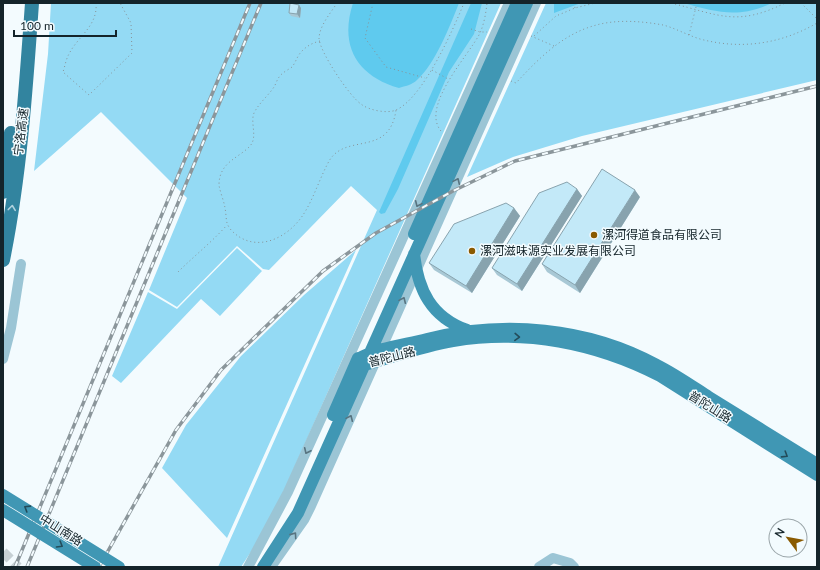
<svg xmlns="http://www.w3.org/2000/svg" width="820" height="570" viewBox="0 0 820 570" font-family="Lato,'Noto Sans SC',sans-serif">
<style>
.green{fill:#94daf4}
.water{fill:#5fcaee}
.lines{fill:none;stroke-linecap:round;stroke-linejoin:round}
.minor-tunnel{stroke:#c6d0d4;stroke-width:10;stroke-dasharray:10 5;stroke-linecap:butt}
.path{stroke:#879398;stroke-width:1;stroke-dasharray:1 3;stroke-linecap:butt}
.minor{stroke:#9bc5d5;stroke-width:10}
.major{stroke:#4097b4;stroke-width:12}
.highway{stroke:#32849f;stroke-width:14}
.rail-casing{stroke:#8b969b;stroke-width:3.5}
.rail{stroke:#f3fbfe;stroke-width:2;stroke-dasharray:6;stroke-linecap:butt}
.major-bridge{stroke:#4097b4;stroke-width:12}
.wall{fill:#a8c8d5}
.shaded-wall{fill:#88a3ae}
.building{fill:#c3e9f8;stroke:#88a3ae}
.oneway{stroke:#587480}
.oneway2{stroke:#afd1dd}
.oneway3{stroke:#234c5a}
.poi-dot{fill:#8a5a00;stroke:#f3fbfe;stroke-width:1.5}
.labels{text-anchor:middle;stroke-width:3;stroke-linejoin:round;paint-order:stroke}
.street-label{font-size:12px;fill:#14242a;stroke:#f3fbfe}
.poi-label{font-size:12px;fill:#14242a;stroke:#f3fbfe;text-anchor:start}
</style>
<rect width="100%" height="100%" fill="#f3fbfe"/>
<path class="green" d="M51 3H501L282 495 258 541 241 567H218L377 210 351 186 269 270 263 269 237 246 177 307 149 290 187 198 101 112 34 171 48 54Z
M546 3H817V80L582 136 513 157 467 177Z
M237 248 262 271 220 316 201 299 121 383 112 376 148 292 177 309Z
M356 250 227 538 162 468 186 425 241 356 304 295Z"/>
<path class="water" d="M353 3H459C450 26 435 64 417 80 412 85 405 86 399 88 357 76 339 46 353 3Z
M471 3H482L474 34 449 72 398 189 385 213 381 214 379 212Z
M554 3H581L554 13Z
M683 3H772C738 19 717 12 683 3Z"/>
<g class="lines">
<path class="minor-tunnel" d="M3 552 18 567"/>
<path class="path" d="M96 3C98 26 78 36 69 54 66 59 65 66 63 72L89 95 132 53 131 23 120 3
M337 3C330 14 320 25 319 38 319 51 350 97 361 104 368 110 387 114 396 110 423 98 453 30 464 3
M373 3 365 38 386 67 425 78
M574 3 575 8
M671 3C719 15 737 27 785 3
M801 3 817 19
M471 29 480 32H487
M689 35 697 3
M531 36 554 46
M534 36 556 16 575 8 595 3
M320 41C312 43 307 46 302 51 297 56 296 62 292 67 288 70 283 72 280 76 277 79 276 84 274 87 268 96 259 103 254 113 250 123 258 137 250 146 239 158 219 162 219 185 220 192 224 201 225 208 226 213 226 219 227 223 228 226 230 229 232 231 255 254 287 239 303 215 313 200 319 180 328 163 344 131 389 159 396 110
M432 70 448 79
M511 81 516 83C538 59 562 35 593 26 615 19 641 21 663 25 675 28 687 35 700 39 741 50 781 44 817 23
M441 131C420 106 470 54 480 33 484 24 486 13 487 3
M178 272C194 256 212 242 227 225"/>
<path class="minor" d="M3 359 11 328 21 264
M248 567 288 492 509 3
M271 567 304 520 311 506 536 3
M539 567 553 558 570 563 574 567"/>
<path class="major" d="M414 234 517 3
M414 254C418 290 431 317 467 330
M333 415 358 358
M817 464C781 442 745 419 709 397 692 386 675 374 657 365 587 327 504 320 427 339 404 345 379 347 358 359L364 365C393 357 423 346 453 341 524 329 596 343 660 376L817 475
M263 567 298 513 527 3"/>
<path class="highway" d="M3 192 11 133
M3 260C20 176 26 89 32 3"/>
<g class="rail-casing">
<path id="rail" d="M15 567 250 3
M27 567 261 3
M99 567 176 430 221 370 323 271 376 233 453 191 515 161 817 86"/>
</g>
<use href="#rail" class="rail"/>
<path class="major-bridge" d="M3 495 119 567
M3 510 95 567"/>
</g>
<path class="wall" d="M301 8 300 18 291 16 289 13Z
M577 189 582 196 522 291 497 275 492 268Z
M640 197 580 293 547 272 542 264Z
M514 208 520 216 472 293 434 270 429 263Z"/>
<path class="shaded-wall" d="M299 5 301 8 300 18 297 14Z
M577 189 582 196 522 291 517 284Z
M635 190 640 197 580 293 575 285Z
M514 208 520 216 472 293 466 286Z"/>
<path class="building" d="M290 3 299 5 297 14 289 13Z
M602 169 635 190 575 285 542 264Z
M567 182 577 189 517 284 492 268 539 193Z
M506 203 514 208 466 286 429 263 454 224Z"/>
<defs><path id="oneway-chevron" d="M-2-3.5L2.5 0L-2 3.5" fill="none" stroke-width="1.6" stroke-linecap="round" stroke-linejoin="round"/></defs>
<g class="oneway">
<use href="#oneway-chevron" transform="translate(457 181) rotate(-66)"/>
<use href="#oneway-chevron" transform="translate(418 204) rotate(114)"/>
<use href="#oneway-chevron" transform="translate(403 300) rotate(-66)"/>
<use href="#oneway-chevron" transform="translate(350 418) rotate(-66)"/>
<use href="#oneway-chevron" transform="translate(307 451) rotate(115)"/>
<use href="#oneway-chevron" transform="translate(294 535) rotate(-55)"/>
</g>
<use class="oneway2" href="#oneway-chevron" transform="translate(12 208) rotate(-83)"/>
<g class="oneway3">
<use href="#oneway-chevron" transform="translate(517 337) rotate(2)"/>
<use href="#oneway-chevron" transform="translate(785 455) rotate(32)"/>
<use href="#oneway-chevron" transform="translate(27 508) rotate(-148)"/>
<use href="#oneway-chevron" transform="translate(60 545) rotate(31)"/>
</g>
<g class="poi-dot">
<circle cx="594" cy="235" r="4"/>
<circle cx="472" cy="251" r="4"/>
</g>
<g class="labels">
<g class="street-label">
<text transform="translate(21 132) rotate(-83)" y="4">宁洛高速</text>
<text transform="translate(392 357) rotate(-14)" y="4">普陀山路</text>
<text transform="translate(710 407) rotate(32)" y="4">普陀山路</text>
<text transform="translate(61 530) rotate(32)" y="4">中山南路</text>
</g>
<g class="poi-label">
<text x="602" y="239">漯河得道食品有限公司</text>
<text x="480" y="255">漯河滋味源实业发展有限公司</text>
</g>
</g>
<rect width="820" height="570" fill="none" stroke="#14242a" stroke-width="8"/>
<g transform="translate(788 538) rotate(302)"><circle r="19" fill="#f3fbfe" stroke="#9aa5a9"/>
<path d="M0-3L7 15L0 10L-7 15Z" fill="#8a5a00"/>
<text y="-6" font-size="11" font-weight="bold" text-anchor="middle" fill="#14242a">N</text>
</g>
<path d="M14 30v6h102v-6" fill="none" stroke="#14242a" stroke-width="2"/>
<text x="20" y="30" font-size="12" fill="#14242a" stroke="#f3fbfe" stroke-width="3" paint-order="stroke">100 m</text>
</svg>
